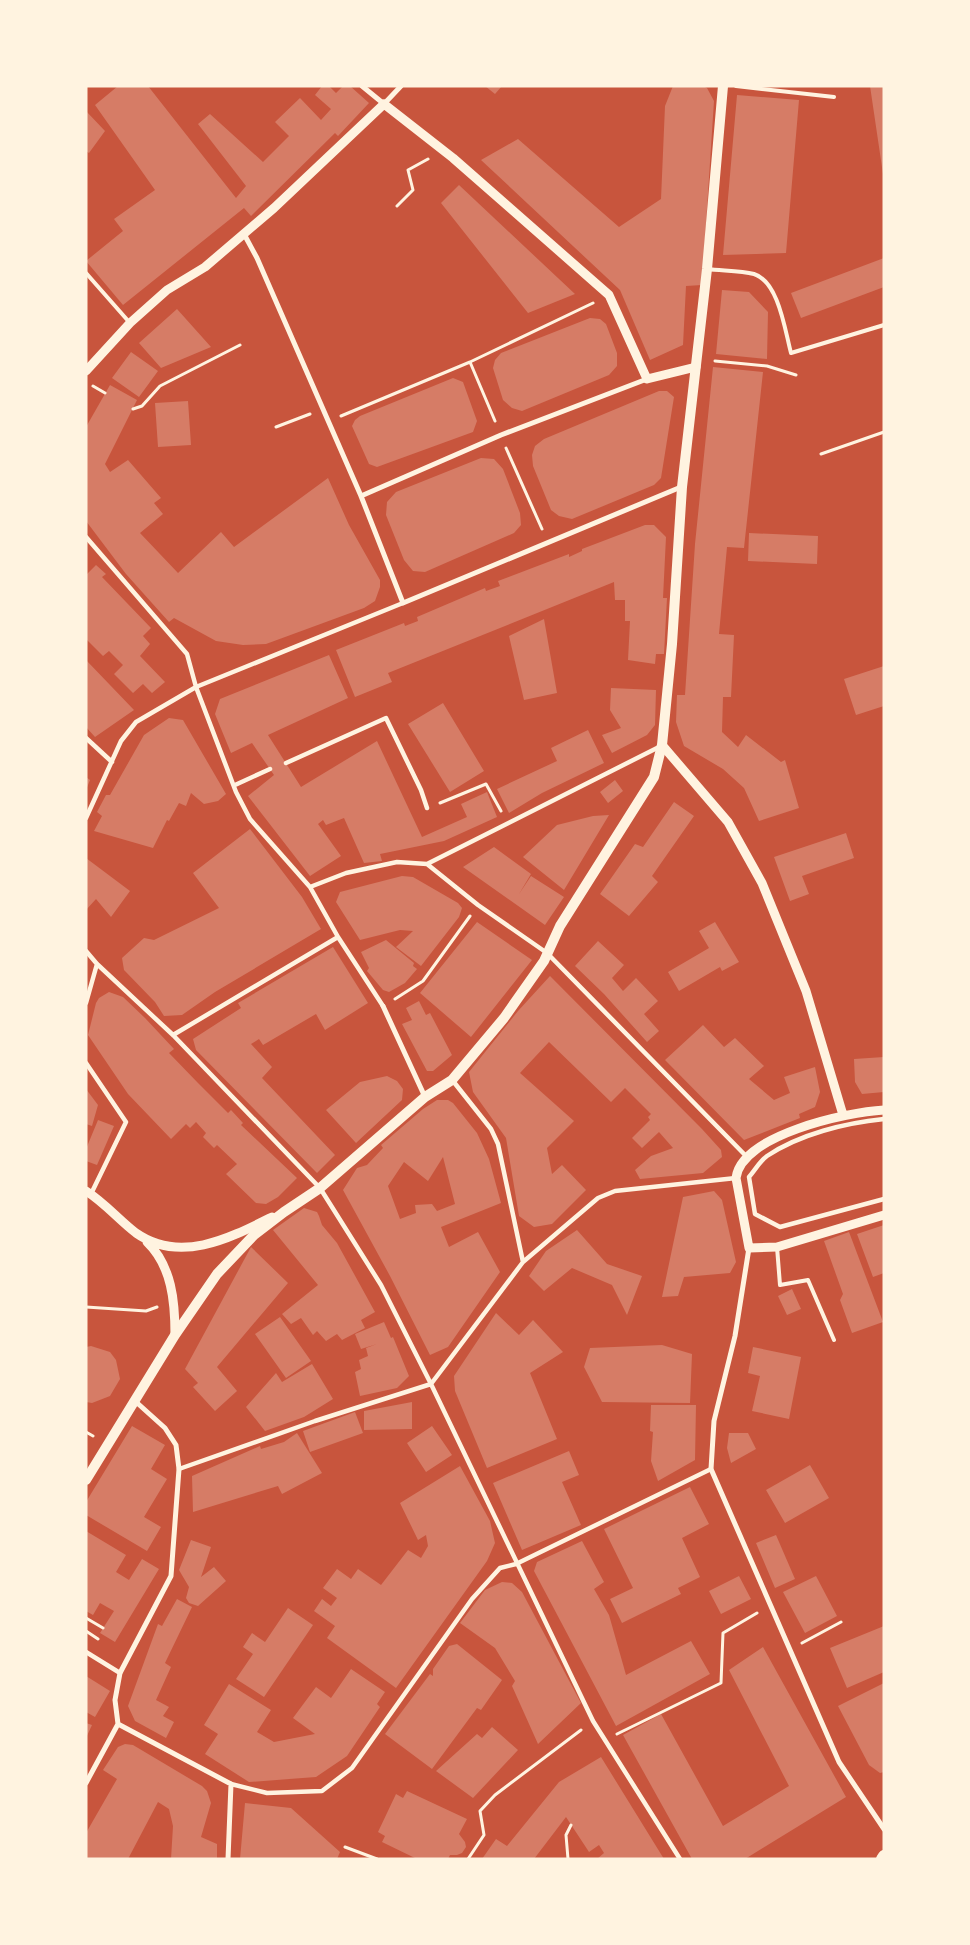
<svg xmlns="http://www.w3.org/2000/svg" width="970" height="1945" viewBox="0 0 970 1945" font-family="Rubik,sans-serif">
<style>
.building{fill:#d67c66;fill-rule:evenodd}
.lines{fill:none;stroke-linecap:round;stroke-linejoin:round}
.path{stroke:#fff3e0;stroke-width:3}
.service{stroke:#fff3e0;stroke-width:4}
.pedestrian{stroke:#fff3e0;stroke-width:4.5}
.minor{stroke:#fff3e0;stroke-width:5}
.tertiary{stroke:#fff3e0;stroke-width:9}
.secondary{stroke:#fff3e0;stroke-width:10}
.primary{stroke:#fff3e0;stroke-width:12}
</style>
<rect width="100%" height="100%" fill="#c8553d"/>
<path class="building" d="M118 86H148L236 198 246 186 198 124 210 114 263 162 289 136 275 122 300 98 321 120 331 109 315 95 322 86H329L336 93 343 86H350L369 103 338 136 335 133 251 216 244 208 123 305 86 261 123 231 114 219 155 190 95 105Z
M485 86H502L495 94Z
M673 86H703L707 88 714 101 702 285 686 286 683 345 650 360 620 290 481 160 518 139 619 227 661 199 665 106Z
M870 86H884V174H883Z
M737 95 799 100 786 253 723 255Z
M86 111 105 131 89 153 86 151Z
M459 185 575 294 528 313 441 203Z
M884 258V287L801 318 791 293Z
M722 290 749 292 768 312 767 359 716 354Z
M177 309 211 347 161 368 139 343Z
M590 318 600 319 606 324 617 353V366L609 375 522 411 512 408 503 400 493 368 495 360 501 353Z
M131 352 158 371 139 397 112 378Z
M713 367 763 372 744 548 727 547 719 634 734 635 731 697H723L722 732 738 747 746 735 781 762 785 760 799 808 759 821 744 788 723 769 684 746 676 722 677 695H685L695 544Z
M453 378 463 382 477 421 473 432 377 467 369 464 352 426 355 420 360 416Z
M110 385 137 400 105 464 110 472 128 460 161 498 154 503 163 514 140 533 178 573 221 532 234 547 328 478 349 525 380 580V587L375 601 364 608 266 644 243 645 216 641 174 618 169 622 126 574 86 521V427Z
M659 391H667L674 397 661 478 654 485 572 519 559 516 551 510 533 466 532 455 535 446 544 439Z
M188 401 191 445 158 447 155 403Z
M481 458 494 459 503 469 520 513 521 525 514 533 425 572 413 571 404 560 386 515 387 502 396 492Z
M645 525H654L666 537 663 598H667L664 654H656L655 664 628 660 630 621H625V600H615L614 582 388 673 392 682 355 697 336 650 404 623 405 626 418 621 417 617 485 588 486 591 500 586 498 581 569 554V557L582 551V549Z
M749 533 818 536 817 564 748 561Z
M96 565 106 574 102 577 151 628 143 636 150 644 140 656 165 682 152 693 143 684 133 693 114 674 123 665 109 651 103 656 86 639V575Z
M544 619 557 693 524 700 509 636Z
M329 655 348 698 268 735 301 787 377 741 422 837 467 817 461 804 487 792 497 817 444 841 380 854 382 861 364 863 344 818 326 825 323 820 318 824 341 856 310 876 248 796 274 775 252 743 231 753 215 714 220 699Z
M86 660 134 710 95 737 86 727Z
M884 666V706L856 715 844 679Z
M611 688 656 690 655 725 647 735 612 753 602 735 621 728 610 710Z
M443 703 484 771 450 792 408 724Z
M169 718 183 720 226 794 218 801 204 804 191 793 186 806 179 803 169 821 167 820 153 848 94 831 102 816 97 812 106 795H110L144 735Z
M588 730 604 763 542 793 509 813 497 789 557 761 551 748Z
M86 777 90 780 86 790Z
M615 780 623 791 608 803 600 792Z
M674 802 694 816 652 876 658 882 629 916 600 894 635 844 643 847Z
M609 815 564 890 523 857 557 825 593 816Z
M250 829 302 897 321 929 215 992 182 1015 164 1016 155 1002 124 970 122 958 144 938 154 940 219 908 193 873Z
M846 833 854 858 802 876 809 894 790 901 774 857Z
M494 847 531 874 519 894 531 876 564 897 545 925 463 867Z
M86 858 130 891 111 917 96 899 86 910Z
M402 876 413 877 458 903 462 908 459 917 421 966 396 947 413 931 400 930 360 940 336 902 340 892Z
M477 922 532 960 471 1037 420 993Z
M715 922 739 962 722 971 720 967 679 991 668 972 709 948 699 931Z
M386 940 414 963 413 966 417 969 405 983 389 992 383 990 367 971 369 968 361 952Z
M598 941 624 965 612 978 623 991 636 978 658 1001 644 1014 659 1031 647 1042 604 994 575 966Z
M333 947 368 1003 325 1030 316 1014 263 1045 259 1039 251 1044 272 1067 262 1078 335 1155 317 1173 196 1050 193 1039 241 1008 238 1003Z
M550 976 702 1129 721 1150 722 1157 703 1173 640 1179 635 1170 651 1156 673 1148 659 1132 642 1148 632 1138 650 1120 648 1117 651 1114 625 1088 611 1102 549 1042 520 1073 574 1121 547 1148 552 1174 562 1165 586 1190 552 1224 534 1227 519 1216 506 1138 473 1092 469 1072 518 1011Z
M109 992 123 997 145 1018 174 1049 169 1053 198 1083 228 1113 231 1110 243 1123 241 1125 297 1178 278 1197 266 1204 256 1203 226 1174 237 1164 217 1145 214 1148 203 1137 206 1133 196 1122 190 1128 186 1124 171 1139 128 1094 88 1035 96 1003 99 998Z
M419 1001 426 1015 430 1013 452 1055 433 1071H427L402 1024 412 1020 406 1008Z
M703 1025 724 1047 735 1038 764 1066 749 1079 774 1100 790 1093 784 1077 815 1067 820 1092 815 1107 799 1114 800 1118 744 1140 665 1060Z
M884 1057V1092L862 1094 855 1082 854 1059Z
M387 1076 397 1081 403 1089 402 1100 356 1143 326 1110 360 1082Z
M86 1089 98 1105 92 1126 86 1124Z
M437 1100H448L453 1103 477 1133 489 1159 501 1203 441 1227 449 1247 478 1232 500 1272 448 1347 430 1355 390 1276 343 1190 357 1168 367 1165 383 1148 381 1145 423 1109ZM443 1157 455 1204 437 1211 432 1204 415 1205 416 1213 400 1219 388 1186 404 1162 428 1181Z
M98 1120 114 1126 97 1165 86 1161V1149Z
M714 1191 722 1200 736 1262 730 1273 684 1277 678 1296 662 1297 683 1197Z
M304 1208 317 1212 319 1216 322 1225 337 1243 375 1312 361 1320 365 1328 342 1340 337 1334 326 1341 317 1331 313 1335 301 1318 291 1324 282 1314 318 1285 273 1230Z
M884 1225V1273L873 1277 857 1234Z
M577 1230 607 1264 642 1276 627 1315 612 1285 572 1268 544 1291 529 1276 546 1251Z
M849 1232 883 1322 852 1333 840 1300 843 1294 824 1241Z
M251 1247 288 1283 217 1367 237 1391 215 1411 193 1387 198 1383 185 1369Z
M792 1289 801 1309 787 1315 778 1296Z
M496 1313 519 1335 533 1320 563 1352 530 1373 557 1439 487 1468 455 1391 454 1376Z
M280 1317 311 1361 286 1378 255 1334Z
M384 1322 391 1338 393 1337 409 1376 397 1388 360 1396 355 1372 361 1369 359 1360 368 1356 366 1348 377 1344 361 1349 355 1334Z
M662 1345 692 1354 690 1403 602 1402 584 1367 590 1348Z
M91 1346 110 1352 116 1360 120 1379 110 1396 92 1403 86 1402V1347Z
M753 1347 801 1357 789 1419 752 1411 760 1376 748 1373Z
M312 1364 333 1399 304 1417 265 1431 246 1407 276 1373 282 1382Z
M412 1402V1429L364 1430V1411Z
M651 1405H696L695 1460 658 1481 651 1461 653 1432 650 1431Z
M355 1412 363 1433 310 1452 303 1431Z
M132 1426 165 1445 151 1469 167 1479 144 1517 161 1527 147 1551 86 1515V1502Z
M432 1426 452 1455 426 1472 407 1443Z
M297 1433 322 1473 282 1494 278 1486 193 1512 192 1476 260 1446 261 1449 284 1442Z
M729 1433H748L756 1449 731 1463 727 1448Z
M569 1451 579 1475 562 1482 581 1525 522 1550 493 1483Z
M810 1465 829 1498 785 1523 766 1490Z
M460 1466 490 1521 495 1543 487 1561 396 1688 327 1638 335 1626 314 1611 322 1599 331 1606 337 1598 323 1588 337 1569 351 1579 358 1569 381 1585 408 1550 421 1558 428 1546 426 1535 418 1540 400 1503Z
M690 1487 709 1524 682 1538 700 1577 678 1588 681 1594 622 1623 610 1599 633 1588 604 1529Z
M86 1531 126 1555 116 1572 129 1580 142 1559 159 1569 115 1642 100 1633 114 1611 100 1603 93 1615 86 1611Z
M776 1535 795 1579 775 1588 756 1543Z
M191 1540 211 1547 201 1577 214 1567 226 1581 198 1606 189 1603 186 1598 189 1587 179 1570Z
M582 1541 604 1582 594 1589 609 1615 626 1675 691 1641 710 1674 616 1726 534 1571 537 1562Z
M739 1576 751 1599 721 1614 709 1591Z
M816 1576 837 1616 805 1633 783 1592Z
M502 1582 512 1583 522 1592 581 1703 538 1744 512 1686 515 1681 495 1648 460 1623 485 1590Z
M177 1599 192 1607 165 1663 171 1667 156 1700 169 1707 163 1716 174 1722 166 1738 135 1721 128 1706 158 1624 162 1626Z
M288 1608 313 1625 264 1697 236 1679 253 1654 243 1647 252 1633 265 1642Z
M884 1626V1672L847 1688 830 1648Z
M457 1644 502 1680 481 1710 477 1708 432 1769 385 1734 430 1674 433 1676V1669L449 1646Z
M763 1647 846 1797 745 1859H692L623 1735 661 1714 723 1826 789 1786 729 1670Z
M351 1669 385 1692 377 1704 380 1707 347 1756 316 1777 249 1782 205 1754 218 1734 204 1725 229 1684 271 1710 257 1732 274 1742 315 1734 293 1718 316 1687 331 1698Z
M86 1676 110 1691 95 1717 86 1712Z
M884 1683V1772L880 1773 869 1765 838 1706Z
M86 1723 92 1725 86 1738Z
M492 1727 518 1750 473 1798 436 1771 477 1734 482 1738Z
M125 1744 133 1745 202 1786 207 1791 211 1803 201 1837 217 1844V1859H171L173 1826 169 1809 158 1802 128 1859H86V1833L117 1779 103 1770 118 1747Z
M601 1757 664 1859H597L604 1853 599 1845 589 1852 566 1817 534 1859H482L496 1839 507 1846 559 1782Z
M407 1791 467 1819 459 1834 465 1842 466 1847 462 1853 457 1855H450L448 1859H417L382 1842 385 1836 378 1832 396 1794 403 1798Z
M245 1803 291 1808 340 1852 337 1859H240Z"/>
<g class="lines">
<path class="path" d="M397 206 413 190 408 170 428 159
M715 361 767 366 796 375
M470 362 495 421
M93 386 105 393
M133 409 142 406 160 386 240 345
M341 416 470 362 593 303
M276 427 310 414
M506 448 542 529
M821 454 884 432
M440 803 486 784 501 811
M395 999 423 981 470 916
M86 1307 146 1311 157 1307
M86 1432 93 1436
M86 1618 103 1628
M86 1631 98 1639
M802 1643 841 1622
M617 1734 721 1683 723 1633 757 1613
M345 1847 377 1859
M468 1859 484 1835 480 1811 495 1795 581 1730
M568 1859 566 1835 571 1825"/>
<path class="service" d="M736 86 834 97
M707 269C722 271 740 270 754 274 779 282 785 331 791 353L884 325
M86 273 130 323
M777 1247 780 1285 808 1280 834 1340"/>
<path class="pedestrian" d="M86 537 187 654 196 687 236 792 250 819 310 887 338 937 383 1006
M86 738 112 762
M286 763 386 718 421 790 427 808
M235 785 270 769
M86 818 121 741 136 722 196 687 403 603
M427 864 661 746
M310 887 346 873 397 862 427 864 478 905 547 953 746 1156
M86 951 97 964 173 1035 320 1188 381 1285 431 1384 593 1721 680 1859
M86 1003 97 964
M173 1035 338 937
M86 1063 126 1122 91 1194
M453 1081 491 1129 498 1144 523 1262
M884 1119C845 1123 800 1134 767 1156 760 1161 755 1170 749 1177L755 1214 780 1227 884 1199
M179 1469 315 1421 431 1384 523 1262 598 1198 615 1191 736 1178
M86 1652 120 1673
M231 1784 267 1793 322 1791 352 1768 472 1599 500 1568 516 1564 711 1469"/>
<path class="minor" d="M362 86 384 104 401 86
M244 234 257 258 361 496 403 603 681 487
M361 496 501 435 647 379
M383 1006 425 1097
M749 1248 735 1336 714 1421 711 1469 839 1762 884 1829
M118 1724 231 1784 228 1859
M86 1783 118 1724 115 1700 120 1673 171 1576 179 1469 176 1445 165 1428 135 1401"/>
<path class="tertiary" d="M86 371 130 323 167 290 205 267 274 208 384 104 453 158 609 295 647 379 696 367
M662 745 728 822 762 883 806 991 843 1115
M884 1110C847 1112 741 1135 736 1178L749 1248 777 1247 884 1215
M86 1191C105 1203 119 1220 136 1233 180 1264 230 1238 272 1217
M147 1242C172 1266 175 1302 175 1335"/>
<path class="secondary" d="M86 1480 175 1335 217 1274 254 1235 284 1212 320 1188 425 1097 452 1080 504 1018 544 961 560 926 654 777 662 745 672 644 682 487 707 269 723 86"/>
<path class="primary" d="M882 1859 884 1856"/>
</g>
<rect width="970" height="1945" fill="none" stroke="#fff3e0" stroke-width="175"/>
</svg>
